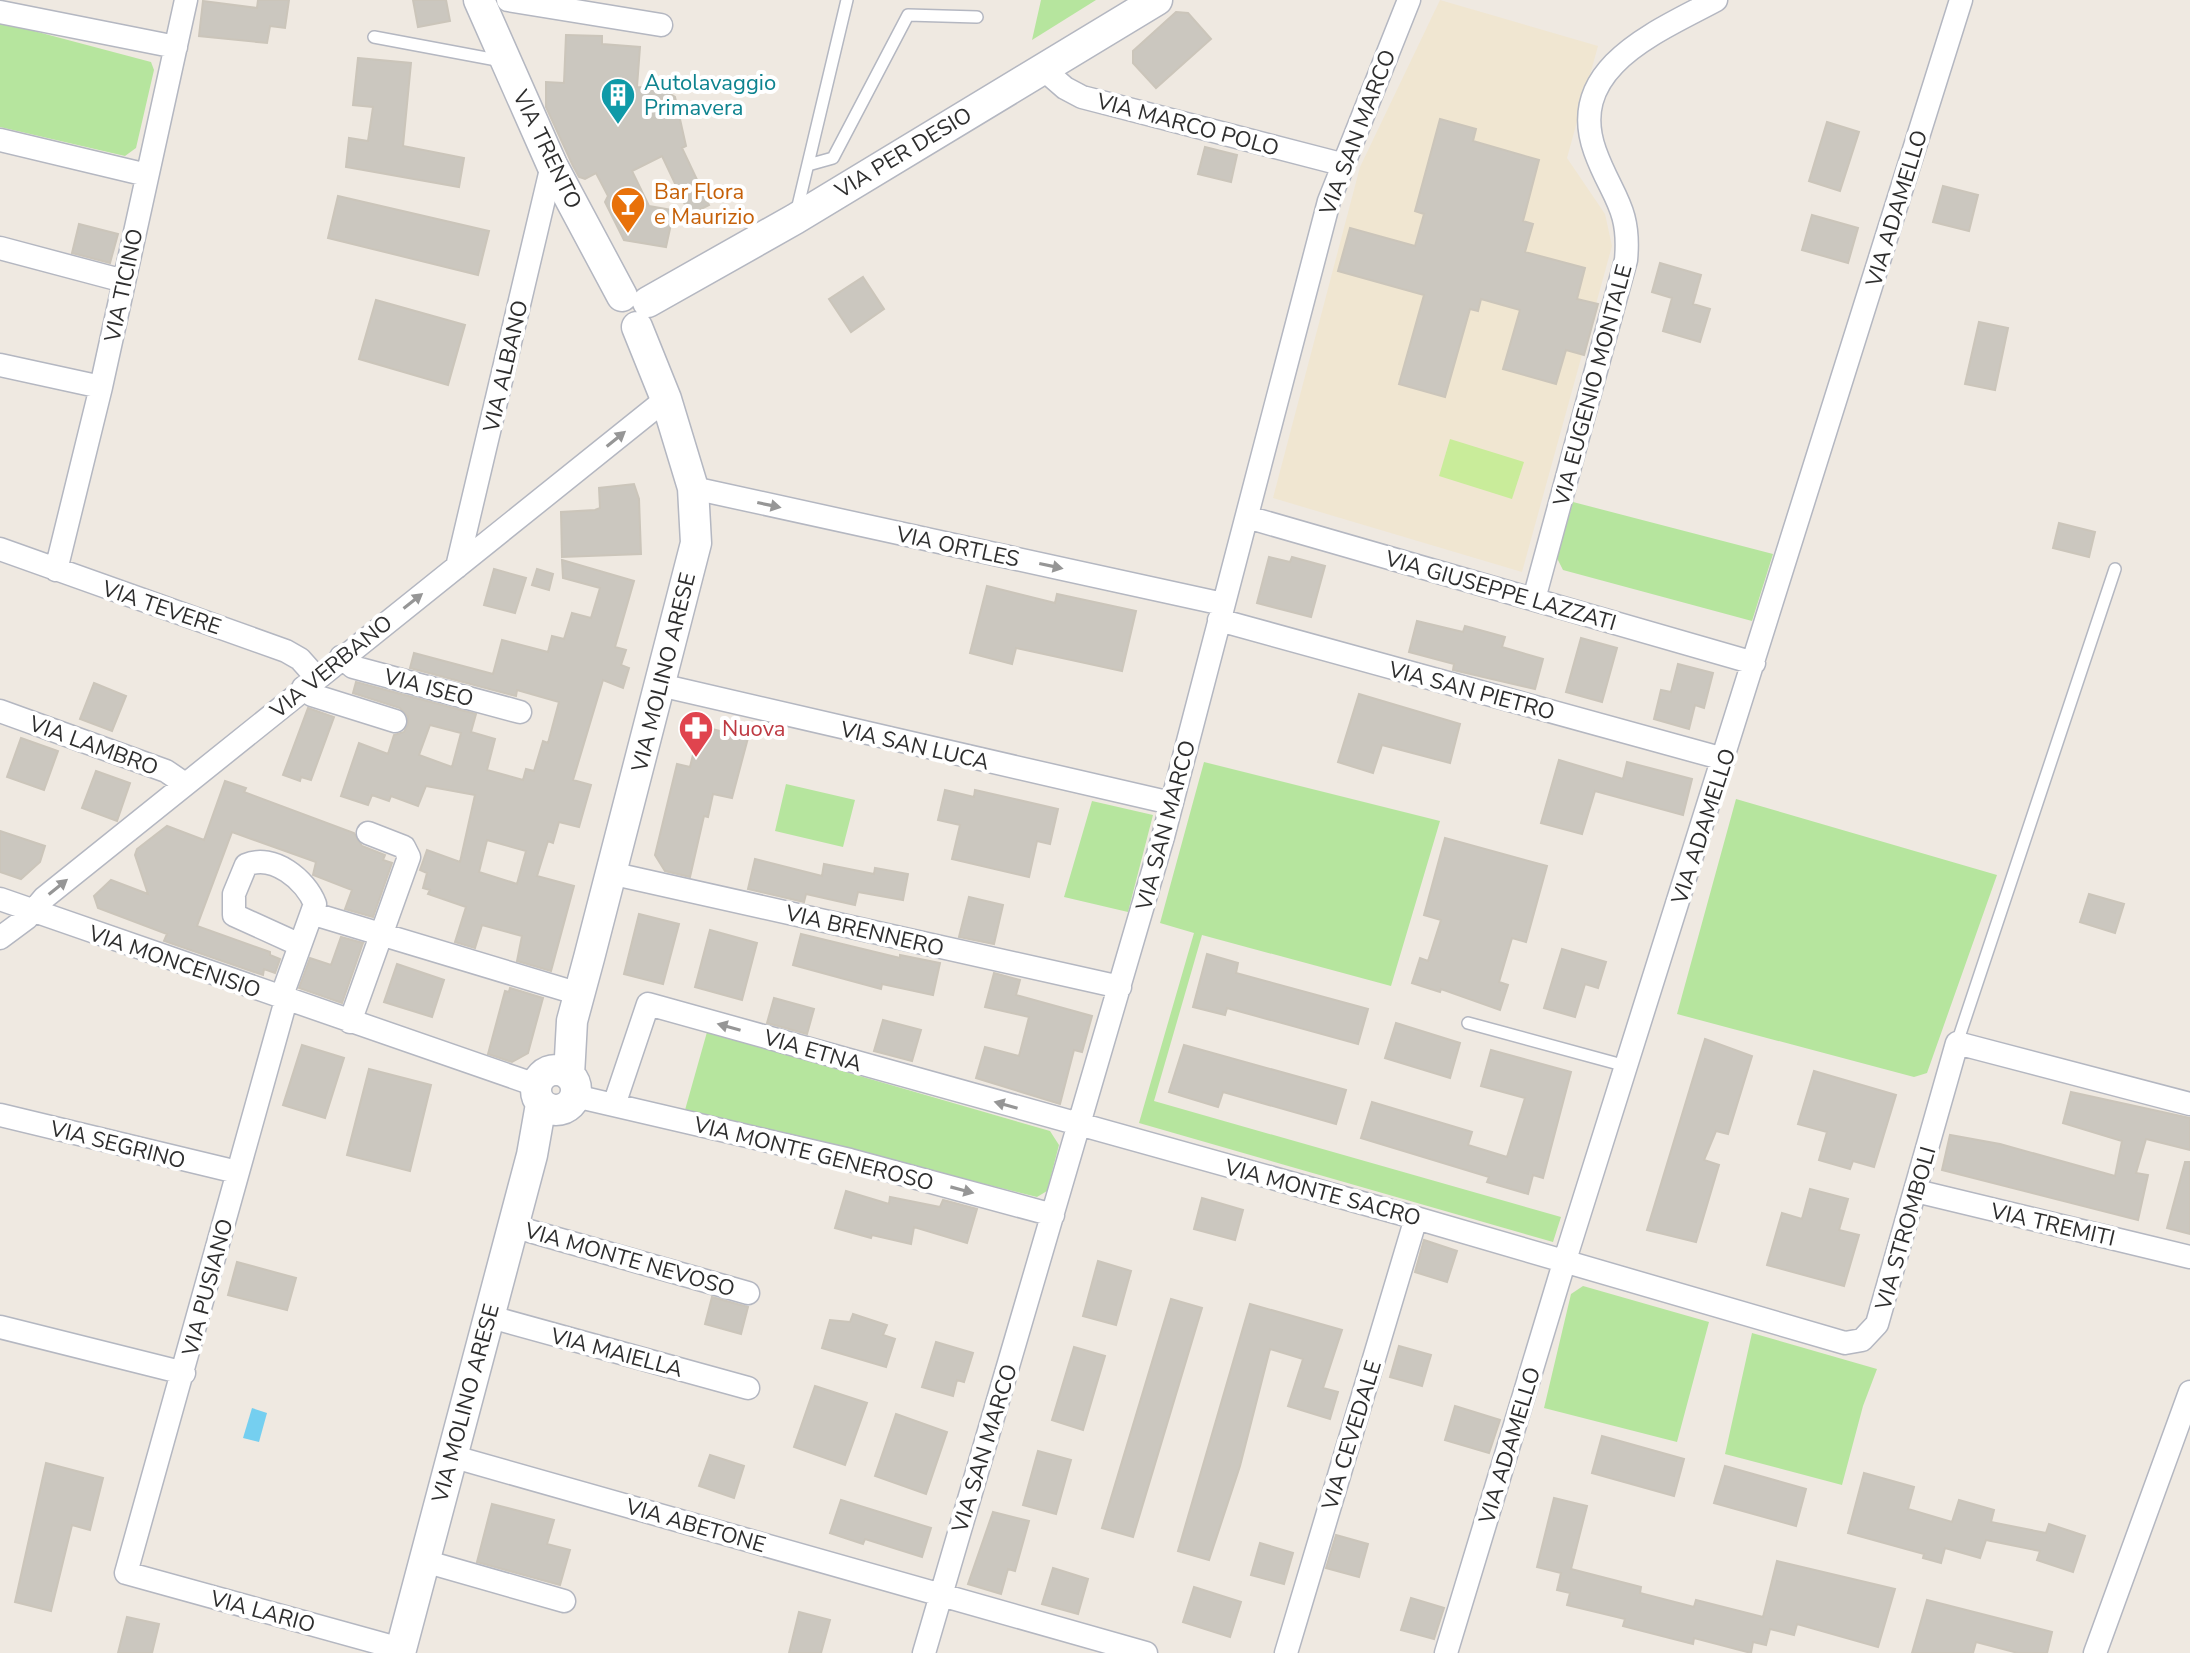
<svg xmlns="http://www.w3.org/2000/svg" width="2190" height="1653" viewBox="0 0 2190 1653" font-family="'Nunito Sans',sans-serif">
<style>
.education{fill:#f0e6d1}
.green{fill:#b6e59e}
.pitch{fill:#c9ec9a}
.water{fill:#75cff0}
.building{fill:#cbc7bf;stroke:#cbc5ba;stroke-width:2;fill-rule:evenodd}
.lines{fill:none;stroke-linecap:round;stroke-linejoin:round}
.lane-casing{stroke:#b4b7c1;stroke-width:14}
.street-casing{stroke:#b4b7c1;stroke-width:25}
.secondary-casing{stroke:#b4b7c1;stroke-width:33}
.lane{stroke:#fff;stroke-width:11}
.street{stroke:#fff;stroke-width:22}
.secondary{stroke:#fff;stroke-width:30}
.oneway{fill:#969696}
.labels{text-anchor:middle;stroke-width:8;stroke-linejoin:round;paint-order:stroke}
.culture-label{font-size:22px;fill:#0d838f;stroke:#fff;text-anchor:start}
.street-label{font-size:22px;fill:#2e2e2e;stroke:#fff}
.food-label{font-size:22px;fill:#c56008;stroke:#fff;text-anchor:start}
.health-label{font-size:22px;fill:#be3a42;stroke:#fff;text-anchor:start}
</style>
<rect width="100%" height="100%" fill="#efe9e1"/>
<path class="education" d="M1440 0 1598 46 1567 158 1605 214 1612 246 1522 572 1273 498 1360 167Z"/>
<path class="green" d="M1041 0H1096L1032 40Z
M0 22 151 62 154 70 136 148 125 156 0 127Z
M1573 502 1773 554 1752 621 1563 570 1557 558Z
M1204 762 1440 821 1391 986 1202 935 1154 1101 1561 1217 1553 1242 1139 1123 1194 933 1160 923Z
M786 784 855 800 843 847 775 831Z
M1736 799 1997 875 1927 1073 1914 1077 1677 1014Z
M1092 801 1153 815 1128 912 1064 897Z
M707 1032 1050 1131 1059 1145 1047 1191 1037 1197 685 1110Z
M1583 1286 1709 1322 1677 1442 1544 1408 1571 1294Z
M1752 1333 1877 1369 1863 1406 1842 1485 1725 1454Z"/>
<path class="pitch" d="M1450 439 1524 462 1512 499 1439 476Z"/>
<path class="water" d="M252 1408 267 1413 259 1442 243 1438Z"/>
<path class="building" d="M258 0H289L285 28 270 26 267 43 199 36 203 1 257 8Z
M413 0H446L450 21 418 27Z
M1176 12 1188 13 1211 39 1156 88 1133 63V51Z
M566 35 602 36V44L640 47 637 87 660 88 675 97 686 146 682 148 709 205 671 224 666 247 624 240 605 202 608 196 596 173 585 179 579 177 573 166 546 107V82L564 83ZM662 156 689 213 649 206 632 171Z
M358 58 411 63 403 146 464 158 459 187 346 167 349 138 368 141 373 107 353 105Z
M1440 119 1476 129 1473 141 1539 160 1523 221 1533 224 1525 252 1585 268 1577 299 1598 304 1584 355 1566 350 1556 384 1503 369 1520 310 1481 299 1478 311 1470 309 1445 397 1399 384 1424 295 1338 271 1350 228 1415 246 1424 214 1415 211Z
M1827 122 1859 132 1840 191 1809 181Z
M1205 147 1237 155 1231 182 1198 174Z
M1943 186 1978 195 1969 231 1933 222Z
M338 196 489 231 478 275 328 238Z
M1812 215 1858 228 1848 263 1802 250Z
M79 224 118 234 110 263 72 253Z
M1660 263 1701 275 1693 304 1710 309 1700 342 1663 331 1672 298 1652 292Z
M863 277 884 309 851 332 829 299Z
M376 300 465 325 448 385 359 359Z
M1979 322 2008 328 1995 390 1965 384Z
M634 484 639 499 641 554 562 557 561 512 595 510 600 508 599 488Z
M2059 523 2095 532 2089 557 2053 548Z
M1269 557 1290 562 1292 557 1325 566 1311 617 1257 603Z
M562 560 634 581 615 647 626 650 621 665 629 668 623 688 603 680 573 780 591 785 579 827 559 822 553 843 548 841 537 876 574 886 551 971 517 961 522 936 482 925 475 948 455 942 466 907 428 894 430 890 423 888 427 873 420 870 427 850 460 862 475 795 426 786 418 806 391 796 389 801 372 795 368 805 341 796 359 743 388 754 394 735 404 732 408 724V717L400 708 353 693 356 682 476 714 471 732 495 739 487 770 523 780 526 769 534 771 543 741 548 743 559 702 517 690 516 696 410 668 414 653 493 674 502 640 548 652 552 636 564 639 572 613 591 618 600 588 563 578ZM430 725 461 733 452 767 419 755ZM487 840 526 851 517 884 479 872Z
M494 569 526 578 515 613 484 605Z
M537 569 553 574 549 590 532 585Z
M987 586 1055 603 1057 594 1136 611 1122 671 1016 648 1012 664 970 653Z
M1417 621 1463 632 1465 626 1505 637 1502 647 1543 659 1535 689 1453 670 1454 664 1409 652Z
M1581 638 1617 648 1602 702 1566 692Z
M1678 664 1713 673 1704 708 1695 705 1689 729 1654 719 1661 690 1671 692Z
M94 683 126 696 112 731 80 719Z
M1359 694 1460 724 1450 763 1382 745 1373 773 1338 762Z
M308 708 334 717 311 780 301 777 300 781 283 775Z
M700 726 748 738 732 798 713 794 708 817 704 816 690 877 665 871 655 855 677 764 690 767Z
M21 738 58 751 44 790 7 777Z
M1559 760 1623 779 1627 762 1692 779 1683 815 1595 791 1582 834 1541 823Z
M96 771 130 783 117 821 82 808Z
M225 781 246 788 244 792 354 833 362 846 385 855 383 860 392 863 373 917 345 909 352 890 313 875 316 862 232 832 197 926 270 952V955L280 959 275 973 264 969 263 975 164 941 167 934 98 908 94 896 111 880 148 894 135 855 137 849 167 826 204 840Z
M945 790 974 797 975 790 1058 809 1050 844 1037 841 1029 877 952 859 960 825 938 820Z
M0 831 45 846 40 862 21 879 0 872Z
M1445 838 1547 866 1526 942 1512 938 1499 982 1508 985 1500 1010 1441 989 1440 992 1412 983 1420 958 1428 961 1441 920 1424 915Z
M755 859 822 876 824 864 874 874 875 868 908 874 903 900 858 892 855 905 806 894 804 902 748 889Z
M2089 894 2124 904 2115 933 2080 922Z
M969 897 1003 905 994 944 959 937Z
M639 914 679 924 663 984 624 974Z
M710 930 757 943 742 1000 695 987Z
M801 934 900 958V955L940 963 933 995 882 984 881 989 793 965Z
M341 937 363 943 342 1003 299 988 310 958 331 965Z
M1562 949 1606 962 1598 988 1585 984 1575 1017 1544 1008Z
M1207 954 1238 963 1236 973 1368 1009 1358 1044 1227 1008 1225 1015 1193 1007Z
M397 964 444 980 432 1017 384 1002Z
M994 973 1020 980 1016 995 1092 1016 1082 1052 1074 1050 1060 1104 976 1078 985 1047 1019 1056 1029 1017 985 1007Z
M510 988 543 998 528 1053 512 1062 488 1054 505 991 509 992Z
M774 998 814 1009 807 1034 767 1023Z
M883 1020 921 1030 912 1061 874 1051Z
M1396 1023 1460 1043 1450 1078 1385 1058Z
M1705 1039 1752 1056 1728 1134 1716 1131 1704 1160 1719 1165 1696 1242 1647 1230Z
M302 1045 344 1058 325 1118 283 1105Z
M1184 1045 1346 1090 1336 1124 1223 1092 1218 1107 1169 1092Z
M1491 1050 1571 1072 1543 1178 1533 1175 1528 1194 1487 1182 1489 1177 1361 1138 1372 1102 1472 1132 1468 1145 1507 1157 1525 1098 1481 1086Z
M369 1069 431 1085 410 1171 347 1155Z
M1814 1071 1896 1095 1874 1167 1853 1161 1850 1169 1819 1160 1827 1132 1798 1124Z
M2071 1092 2190 1118V1150L2146 1139 2136 1173 2148 1175 2138 1220 1942 1170 1950 1135 2000 1144 2115 1176 2122 1141 2063 1123Z
M2185 1162H2190V1234L2167 1228Z
M1810 1189 1848 1199 1839 1230 1859 1235 1844 1286 1767 1265 1782 1213 1802 1219Z
M846 1191 889 1204 890 1197 940 1207 943 1200 977 1209 967 1243 914 1227 911 1244 872 1235 871 1238 835 1228Z
M1202 1198 1243 1210 1235 1240 1194 1229Z
M1424 1240 1457 1251 1447 1282 1415 1272Z
M1098 1261 1131 1271 1116 1325 1083 1316Z
M237 1262 296 1278 287 1310 228 1295Z
M712 1297 748 1307 741 1334 705 1324Z
M1171 1299 1202 1308 1133 1537 1102 1528Z
M1250 1304 1342 1330 1323 1388 1338 1392 1330 1419 1288 1406 1303 1359 1270 1349 1240 1466 1209 1560 1178 1551Z
M853 1314 887 1325 883 1335 895 1339 886 1367 822 1348 830 1320 850 1322Z
M936 1342 973 1353 964 1382 957 1380 953 1396 922 1387Z
M1399 1346 1431 1355 1422 1386 1390 1377Z
M1074 1347 1105 1356 1083 1430 1052 1420Z
M815 1386 867 1403 845 1465 794 1447Z
M1455 1406 1500 1420 1489 1453 1445 1440Z
M896 1414 947 1432 926 1494 875 1476Z
M1602 1436 1684 1459 1674 1496 1592 1473Z
M1038 1451 1071 1460 1056 1514 1023 1505Z
M710 1455 744 1466 734 1498 699 1486Z
M46 1463 103 1478 90 1530 72 1525 51 1611 15 1602Z
M1725 1466 1806 1489 1796 1526 1714 1503Z
M1864 1473 1914 1487 1908 1509 1952 1522 1959 1500 1994 1510 1991 1522 2046 1533 2049 1524 2085 1536 2073 1572 2037 1560 2040 1551 1986 1540 1980 1558 1945 1548 1941 1563 1923 1558 1924 1554 1848 1533Z
M1554 1498 1587 1506 1571 1569 1641 1587 1640 1593 1694 1607 1696 1600 1763 1617 1777 1561 1895 1589 1878 1647 1797 1624 1794 1635 1770 1629 1766 1645 1753 1642 1751 1653 1694 1638 1693 1644 1623 1626 1625 1619 1567 1605 1570 1593 1557 1590 1561 1573 1537 1567Z
M841 1500 931 1528 922 1557 865 1539 863 1544 830 1533Z
M492 1504 554 1520 547 1544 570 1550 560 1585 477 1562Z
M993 1512 1029 1521 1015 1571 1008 1569 1001 1594 968 1584Z
M1336 1535 1368 1544 1359 1577 1326 1568Z
M1260 1543 1293 1553 1284 1584 1251 1575Z
M1053 1568 1088 1579 1078 1614 1042 1604Z
M1194 1587 1241 1602 1230 1637 1183 1622Z
M1411 1598 1444 1608 1434 1639 1401 1630Z
M1927 1600 2052 1632 2047 1653H2018L1976 1642 1973 1653H1912Z
M799 1612 830 1620 821 1653H789Z
M127 1617 159 1624 152 1653H118Z"/>
<g class="lines">
<g class="lane-casing">
<path id="lane" d="M374 37 502 61
M808 165 833 158 908 15 977 17
M797 210 847 0
M1468 1023 1626 1066
M1957 1043 2115 569"/>
</g>
<g class="street-casing">
<path id="street" d="M508 0 661 25
M0 12 176 47
M1042 68 1065 88 1082 97 1341 164
M0 140 147 175
M0 248 124 281
M0 365 101 387
M693 488 1223 604
M1247 517 1754 663
M0 549 286 651 300 659 316 677
M457 567 552 165
M56 570 101 387 186 0
M1534 599 1626 260C1631 207 1611 196 1595 151 1565 67 1659 31 1716 0
M1219 620 1724 759
M341 657 353 667 520 712
M660 685 1171 803
M303 688 312 695 395 721
M0 711 166 771 185 784
M610 873 1120 987
M0 899 536 1085
M314 914 576 993
M0 938 27 918 44 898 666 399
M281 998 315 904C306 880 273 853 246 865L234 894V915L300 945
M286 1000 126 1573 401 1649
M350 1022 409 857 404 847 368 833
M575 1096 850 1160 1053 1215
M614 1105 648 1004 1416 1218 1845 1343 1862 1340 1877 1324 1957 1043 2190 1104
M0 1115 237 1172
M1916 1191 2190 1257
M512 1226 748 1293
M487 1316 748 1388
M0 1327 184 1373
M451 1456 1146 1653
M424 1561 564 1601
M924 1653 1163 837 1329 201 1409 0
M1286 1653 1416 1218
M1446 1653 1564 1263 1961 0
M2095 1653 2190 1392"/>
</g>
<g class="secondary-casing">
<path id="secondary" d="M479 0 552 165 622 296
M648 302 795 219 1157 0
M536 1090a20 20 0 1 1 40 0a20 20 0 1 1-40 0Z
M569 1075 572 1021 589 958 696 543 693 488 666 399 637 327
M400 1653 532 1155 541 1104"/>
</g>
<use href="#lane" class="lane"/>
<use href="#street" class="street"/>
<use href="#secondary" class="secondary"/>
</g>
<defs><path id="oneway-solid" d="M-6-.8H1V-3.2L6.5 0L1 3.2V.8H-6Z" transform="scale(2)"/></defs>
<g class="oneway">
<use href="#oneway-solid" transform="translate(616 439) rotate(-39)"/>
<use href="#oneway-solid" transform="translate(769 505) rotate(12)"/>
<use href="#oneway-solid" transform="translate(1051 566) rotate(12)"/>
<use href="#oneway-solid" transform="translate(413 601) rotate(-38)"/>
<use href="#oneway-solid" transform="translate(58 887) rotate(-39)"/>
<use href="#oneway-solid" transform="translate(729 1027) rotate(-164)"/>
<use href="#oneway-solid" transform="translate(1006 1105) rotate(-164)"/>
<use href="#oneway-solid" transform="translate(962 1190) rotate(15)"/>
</g>
<defs>
<g id="building-pin" transform="scale(1.8)"><path d="M0 17L-7.5 6A9.5 9.5 0 1 1 7.5 6Z" fill="#0f9aa8" stroke="#fff"/><path d="M-4-6H4V6H1V3H-1V6H-4ZM-2.5-4.3h1.7v1.8h-1.7ZM.8-4.3h1.7v1.8H.8ZM-2.5-1h1.7V.8h-1.7ZM.8-1h1.7V.8H.8Z" fill="#fff"/></g>
<g id="bar-pin" transform="scale(1.8)"><path d="M0 17L-7.5 6A9.5 9.5 0 1 1 7.5 6Z" fill="#e8710a" stroke="#fff"/><path d="M-6-5H6L.8 .8V4.5H3.5V6h-7V4.5H-.8V.8Z" fill="#fff"/></g>
<g id="pharmacy-pin" transform="scale(1.8)"><path d="M0 17L-7.5 6A9.5 9.5 0 1 1 7.5 6Z" fill="#e0444e" stroke="#fff"/><path d="M-2-6h4v4h4v4h-4v4h-4v-4h-4v-4h4Z" fill="#fff"/></g>
</defs>
<g fill-rule="evenodd">
<use href="#building-pin" x="618" y="95"/>
<use href="#bar-pin" x="628" y="204"/>
<use href="#pharmacy-pin" x="696" y="728"/>
</g>
<g class="labels">
<g class="culture-label">
<text x="644" y="90">Autolavaggio<tspan x="644" dy="25">Primavera</tspan></text>
</g>
<g class="street-label">
<text transform="translate(1188 124) rotate(15)" y="8">VIA MARCO POLO</text>
<text transform="translate(1357 132) rotate(-69)" y="8">VIA SAN MARCO</text>
<text transform="translate(548 149) rotate(64)" y="8">VIA TRENTO</text>
<text transform="translate(903 152) rotate(-31)" y="8">VIA PER DESIO</text>
<text transform="translate(1896 208) rotate(-73)" y="8">VIA ADAMELLO</text>
<text transform="translate(123 285) rotate(-78)" y="8">VIA TICINO</text>
<text transform="translate(505 366) rotate(-77)" y="8">VIA ALBANO</text>
<text transform="translate(1592 385) rotate(-75)" y="8">VIA EUGENIO MONTALE</text>
<text transform="translate(958 546) rotate(12)" y="8">VIA ORTLES</text>
<text transform="translate(1501 590) rotate(16)" y="8">VIA GIUSEPPE LAZZATI</text>
<text transform="translate(162 607) rotate(19)" y="8">VIA TEVERE</text>
<text transform="translate(331 666) rotate(-39)" y="8">VIA VERBANO</text>
<text transform="translate(663 672) rotate(-76)" y="8">VIA MOLINO ARESE</text>
<text transform="translate(429 687) rotate(15)" y="8">VIA ISEO</text>
<text transform="translate(1472 690) rotate(15)" y="8">VIA SAN PIETRO</text>
<text transform="translate(94 745) rotate(20)" y="8">VIA LAMBRO</text>
<text transform="translate(915 745) rotate(13)" y="8">VIA SAN LUCA</text>
<text transform="translate(1165 825) rotate(-75)" y="8">VIA SAN MARCO</text>
<text transform="translate(1703 826) rotate(-72)" y="8">VIA ADAMELLO</text>
<text transform="translate(865 930) rotate(13)" y="8">VIA BRENNERO</text>
<text transform="translate(175 961) rotate(19)" y="8">VIA MONCENISIO</text>
<text transform="translate(813 1050) rotate(16)" y="8">VIA ETNA</text>
<text transform="translate(118 1144) rotate(14)" y="8">VIA SEGRINO</text>
<text transform="translate(814 1153) rotate(14)" y="8">VIA MONTE GENEROSO</text>
<text transform="translate(1323 1192) rotate(15)" y="8">VIA MONTE SACRO</text>
<text transform="translate(2053 1224) rotate(13)" y="8">VIA TREMITI</text>
<text transform="translate(1905 1228) rotate(-74)" y="8">VIA STROMBOLI</text>
<text transform="translate(630 1259) rotate(16)" y="8">VIA MONTE NEVOSO</text>
<text transform="translate(207 1287) rotate(-75)" y="8">VIA PUSIANO</text>
<text transform="translate(617 1352) rotate(15)" y="8">VIA MAIELLA</text>
<text transform="translate(465 1403) rotate(-75)" y="8">VIA MOLINO ARESE</text>
<text transform="translate(1351 1435) rotate(-73)" y="8">VIA CEVEDALE</text>
<text transform="translate(1509 1445) rotate(-73)" y="8">VIA ADAMELLO</text>
<text transform="translate(984 1448) rotate(-73)" y="8">VIA SAN MARCO</text>
<text transform="translate(696 1525) rotate(16)" y="8">VIA ABETONE</text>
<text transform="translate(263 1611) rotate(15)" y="8">VIA LARIO</text>
</g>
<g class="food-label">
<text x="654" y="199">Bar Flora<tspan x="654" dy="25">e Maurizio</tspan></text>
</g>
<g class="health-label">
<text x="722" y="736">Nuova</text>
</g>
</g>
</svg>
